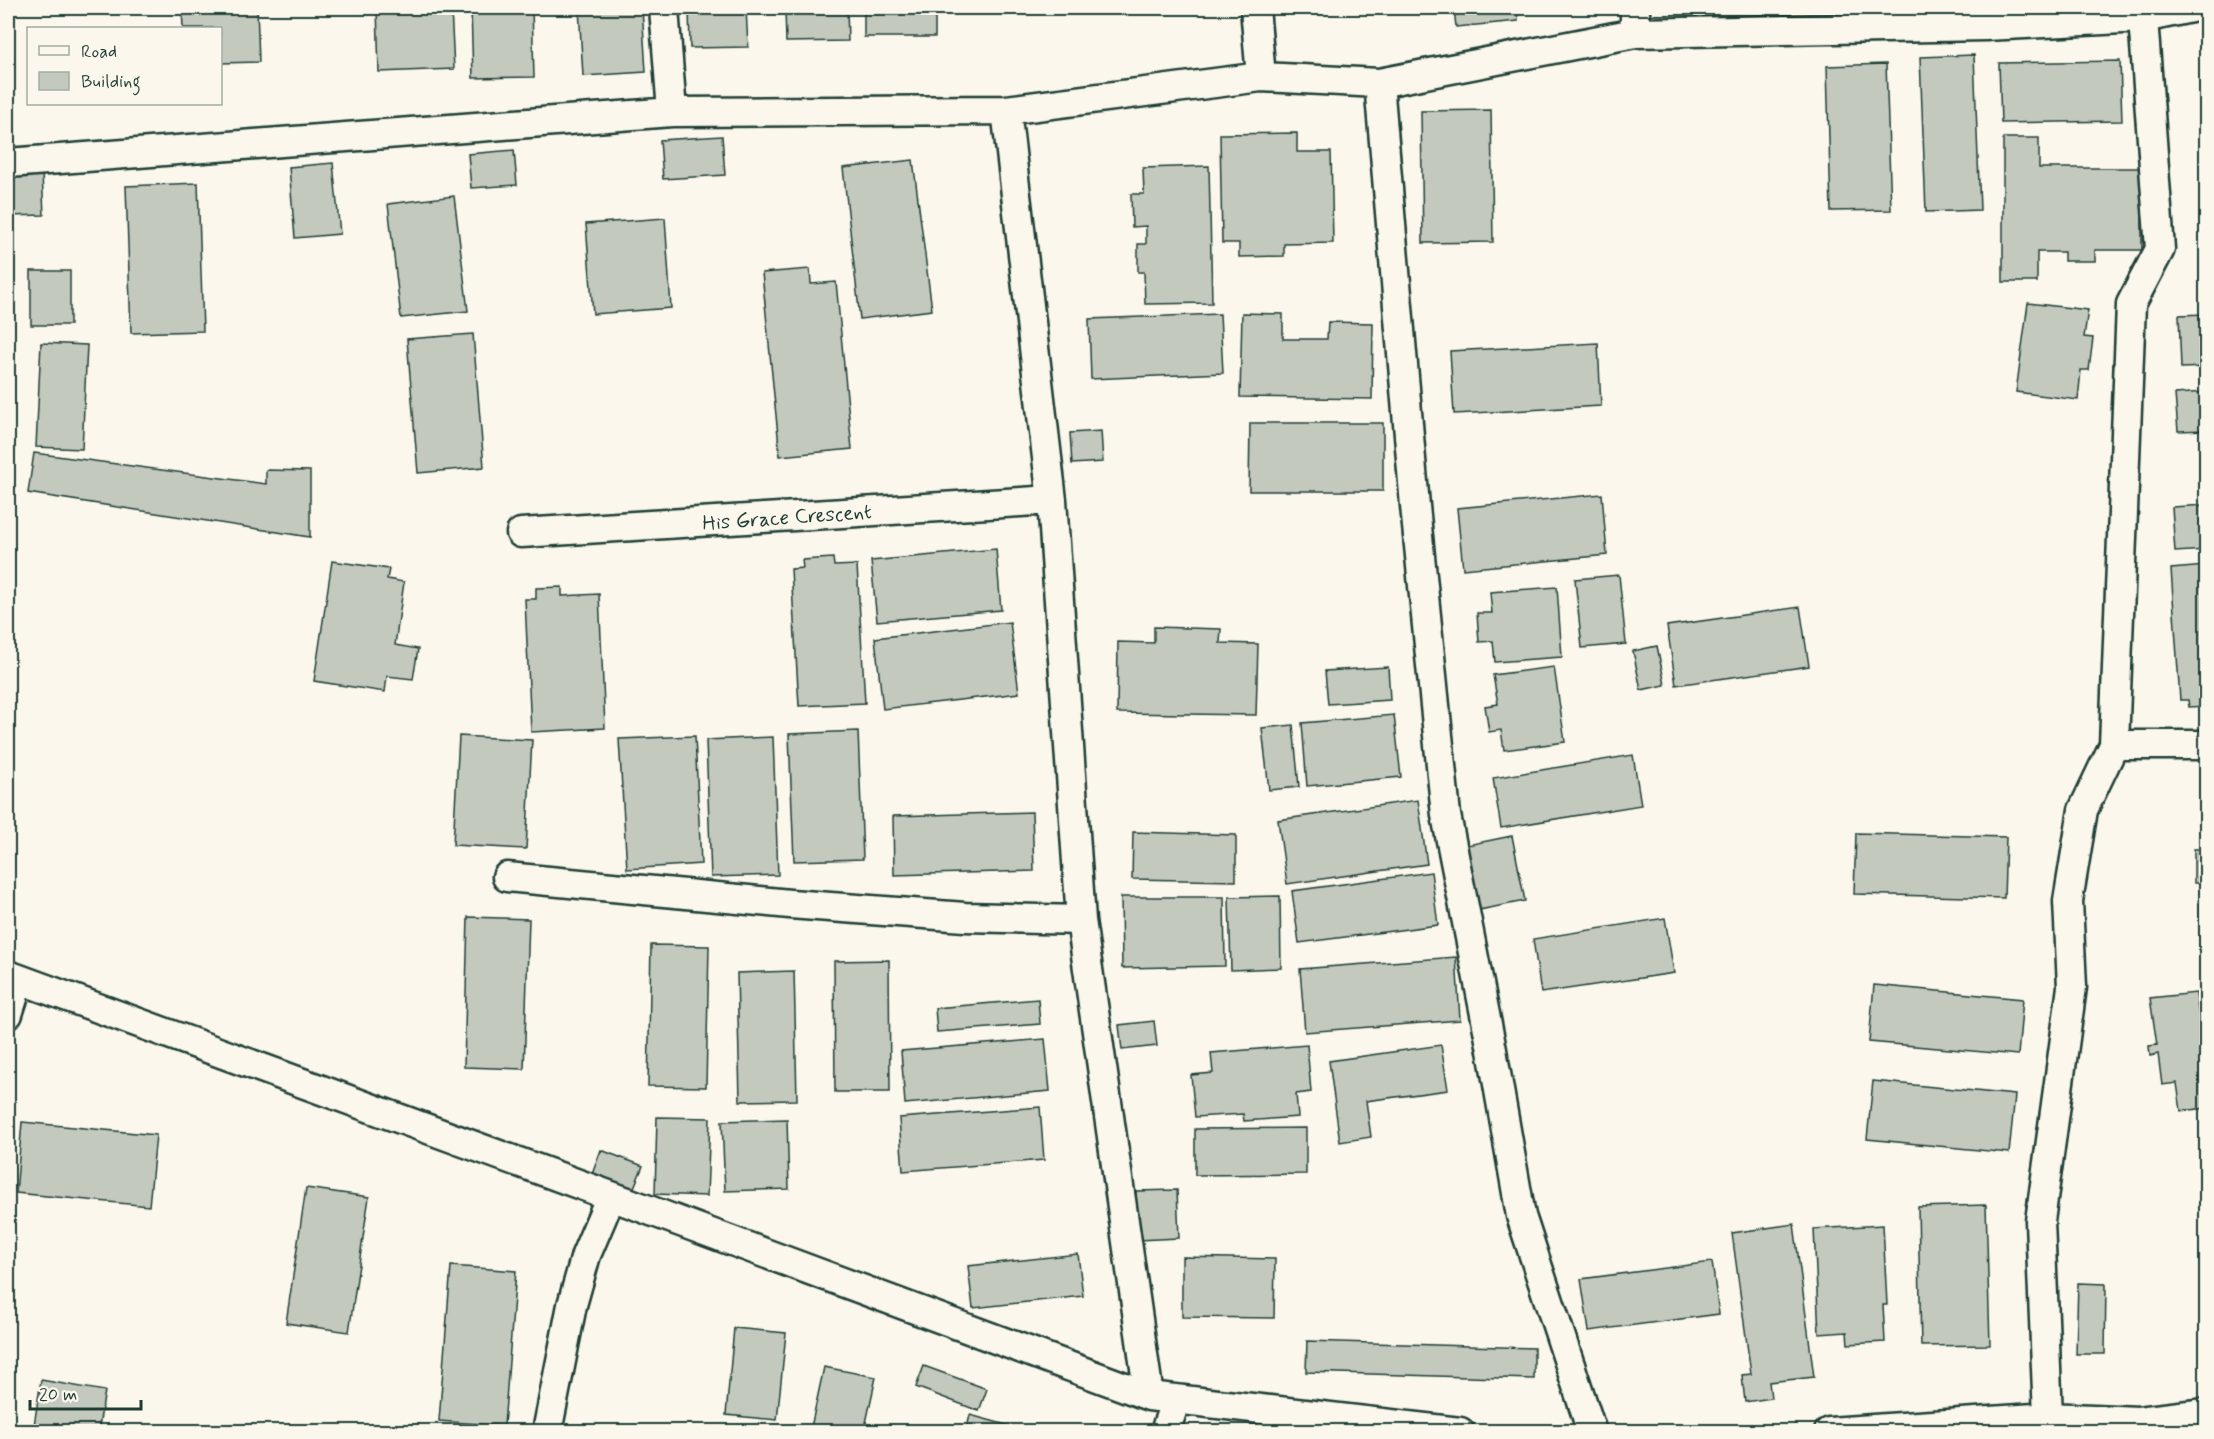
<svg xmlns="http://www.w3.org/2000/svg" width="2214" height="1439" viewBox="0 0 2214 1439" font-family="Mynerve,sans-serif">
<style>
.building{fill:#c4c9be;stroke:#1f3d34;stroke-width:1.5}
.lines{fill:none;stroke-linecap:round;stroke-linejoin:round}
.minor-casing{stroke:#1f3d34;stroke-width:33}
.minor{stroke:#fbf7ec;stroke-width:28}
.labels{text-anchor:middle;stroke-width:4.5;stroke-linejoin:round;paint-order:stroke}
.street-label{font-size:21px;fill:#1f3d34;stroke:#fbf7ec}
</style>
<rect width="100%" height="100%" fill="#fbf7ec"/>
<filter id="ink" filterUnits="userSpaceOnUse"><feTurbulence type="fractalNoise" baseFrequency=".0167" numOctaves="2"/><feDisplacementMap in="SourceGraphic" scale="12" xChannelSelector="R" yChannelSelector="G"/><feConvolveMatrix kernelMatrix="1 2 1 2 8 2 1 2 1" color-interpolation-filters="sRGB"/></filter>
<g filter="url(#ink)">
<path class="building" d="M182 8H257L259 62 220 63V28H183Z
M377 8H451L454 69 379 72Z
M471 8H532L534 77 473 78Z
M579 8H642L646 72 583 76Z
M689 8H746L748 47 690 48Z
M785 8H847L848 41 786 42Z
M864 8H935V37H864Z
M1454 8H1517L1518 21 1456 27Z
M1974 55 1980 210 1926 212 1920 57Z
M2120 61 2122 121 2001 123 1999 63Z
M1886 64 1891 210 1831 211 1827 66Z
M1491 110 1493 242 1423 243 1421 111Z
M1297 133V152H1331L1333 243 1284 244V256L1239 257V243H1222L1220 134Z
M722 136 725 175 663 179 660 140Z
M2003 138H2039V168H2142V250H2095V261H2064V252H2037V282H2003Z
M514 150 517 185 471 188 468 154Z
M913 160 932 310 860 319 843 168Z
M333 163 340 234 295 238 289 167Z
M1209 166 1212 303 1145 304 1144 272H1138V244H1146V226L1132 227 1131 194H1144L1143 168Z
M42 174 44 215 8 216V175Z
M198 183 203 331 131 333 126 186Z
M454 196 468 311 401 318 388 204Z
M665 218 671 308 593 314 586 224Z
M810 269 811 284 836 282 852 449 780 456 762 273Z
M31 271H70V325H31Z
M2028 303 2088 310 2084 337 2093 338 2089 370H2081L2078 400 2016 392Z
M1242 313 1283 314V339H1327L1328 322 1373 323 1372 399 1240 397Z
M1220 314 1223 373 1091 379 1089 319Z
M2206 314V367L2181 368 2179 315Z
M473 334 484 467 418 473 407 339Z
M41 343 87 345 82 449 36 447Z
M1598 343 1601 406 1454 414 1450 351Z
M2206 392V430L2178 431 2175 394Z
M1250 423H1383V491H1249Z
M1101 431 1103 462 1072 464 1070 433Z
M34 453 266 484V470L310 471V537L28 493Z
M1602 494 1607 555 1463 569 1457 508Z
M2206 505V550L2175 552 2172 507Z
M996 549 1001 610 877 621 871 561Z
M833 558 834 566 857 565 865 703 799 706 791 569 803 568 802 560Z
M332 561 389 569 387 579 404 582 395 645 418 649 413 679 387 676 385 692 314 681Z
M2206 566V706L2189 707 2188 700H2180L2171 569Z
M1619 575 1626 644 1582 648 1575 579Z
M562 587V596L599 594 605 728 531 732 525 599H536V588Z
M1557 587 1562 657 1495 662 1493 641 1479 642 1477 613H1492L1490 592Z
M1800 607 1809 666 1676 685 1667 626Z
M1010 622 1019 693 883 709 875 638Z
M1154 627 1221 629 1220 643 1258 644 1256 715 1117 713 1118 642 1154 643Z
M1657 646 1665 685 1641 690 1633 651Z
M1388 667 1390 700 1328 704 1325 671Z
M1554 667 1565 742 1504 750 1501 730 1489 732 1485 706 1498 704 1493 675Z
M1394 715 1401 777 1307 786 1302 723Z
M1293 725 1299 787 1269 790 1262 728Z
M858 731 863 859 794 861 789 734Z
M459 736 532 740 526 849 453 845Z
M695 736 701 864 627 869 619 739Z
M773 737 778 875 711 877 706 740Z
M1633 755 1641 805 1501 828 1493 778Z
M1418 800 1427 864 1287 884 1278 820Z
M1032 812 1034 871 894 875 893 816Z
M1133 832 1236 835V881L1132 879Z
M1856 833 2006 837 2004 898 1854 894Z
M2206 833V948H2200L2201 883H2194V849H2206Z
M1512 836 1525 901 1479 910 1467 845Z
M1431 872 1438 925 1299 943 1292 891Z
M1280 896 1281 968 1231 970 1229 897Z
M1121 897H1224L1225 966 1122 968Z
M468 917 529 919 524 1069 464 1067Z
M1665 918 1674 973 1541 993 1533 939Z
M651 945 709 946 706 1087 648 1086Z
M1456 957 1460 1020 1305 1032 1300 969Z
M889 960 890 1092H835L834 961Z
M794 971 797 1100 740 1101 737 973Z
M1874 985 2023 999 2018 1055 1869 1042Z
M2196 993 2202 1044H2206V1108L2181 1111 2177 1083 2162 1085 2158 1054 2150 1056 2149 1046 2157 1045 2150 998Z
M1038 999 1040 1024 937 1032 935 1008Z
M1154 1021 1157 1046 1122 1050 1119 1025Z
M1045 1039 1050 1091 905 1104 901 1051Z
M1307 1045 1311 1092 1296 1094 1298 1117 1244 1121 1243 1114 1195 1117 1191 1075 1213 1073 1211 1053Z
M1441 1045 1448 1090 1366 1101 1371 1137 1340 1142 1329 1061Z
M1873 1081 2015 1095 2009 1153 1867 1139Z
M1040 1107 1044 1160 903 1171 899 1118Z
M657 1117 710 1118 707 1196 655 1194Z
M787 1119 789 1189 725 1191 722 1121Z
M22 1122 156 1135 149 1206 16 1193Z
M1306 1128V1174L1195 1175V1129Z
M601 1150 643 1166 632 1192 591 1177Z
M306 1188 369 1197 349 1332 286 1323Z
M1177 1190 1179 1238 1138 1240 1136 1191Z
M1986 1205 1990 1345 1921 1346 1918 1207Z
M1794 1224 1814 1377 1769 1382 1771 1398 1745 1402 1742 1375 1751 1374 1732 1233Z
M1883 1225 1887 1305H1883L1885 1342 1848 1344 1847 1332 1819 1334 1814 1229Z
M1078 1254 1083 1296 973 1308 968 1266Z
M1182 1257 1275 1259 1274 1318 1182 1317Z
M1712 1262 1719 1314 1589 1331 1581 1279Z
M451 1266 516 1271 504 1426 439 1421Z
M2078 1283 2106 1284 2105 1354H2076Z
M734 1328 786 1333 777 1420 726 1415Z
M1307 1341 1534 1348V1379L1306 1372Z
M924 1366 987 1389 979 1411 916 1387Z
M824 1367 876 1377 864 1432H810Z
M41 1380 105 1391 98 1432H33Z
M970 1415 1032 1432H966Z"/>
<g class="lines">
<g class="minor-casing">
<path id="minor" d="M664 8 672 112
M1255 8 1261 77
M1635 8V33
M1379 83 1415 506 1446 815 1492 1050 1521 1216 1592 1432
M1006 110 1052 500 1081 920 1149 1396
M8 163 672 112 1006 110 1261 77 1379 83 1635 33 1985 26 2143 18 2191 8
M521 533 1052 500
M2114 745H2206
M507 877 790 904 965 917 1081 920
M8 975 611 1196 1149 1396 1460 1432
M8 1014 19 979
M2048 1417 2040 1221 2072 987 2068 901 2083 810 2114 745 2131 304 2160 249 2143 18
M547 1432 572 1305 586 1255 611 1196
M1165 1432 1176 1399
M1829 1432 2048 1417 2138 1421 2206 1413"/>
</g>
<use href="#minor" class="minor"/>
</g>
</g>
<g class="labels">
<g class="street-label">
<text transform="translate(787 517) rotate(-4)" y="7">His Grace Crescent</text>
</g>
</g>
<rect width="2214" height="1439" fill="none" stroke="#fbf7ec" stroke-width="30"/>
<rect x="15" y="15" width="2184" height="1409" fill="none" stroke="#1f3d34" stroke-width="2" filter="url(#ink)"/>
<rect x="27" y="27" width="195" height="78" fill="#fbf7ec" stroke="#a3ada2" stroke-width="1.5"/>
<rect x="39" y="46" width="30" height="9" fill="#fbf7ec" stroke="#a3ada2" stroke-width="1.5"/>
<text x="81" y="57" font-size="18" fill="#1f3d34">Road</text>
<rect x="39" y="72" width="30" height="18" fill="#c4c9be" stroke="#a3ada2" stroke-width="1.5"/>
<text x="81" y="87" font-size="18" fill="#1f3d34">Building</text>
<path d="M30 1400v9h111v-9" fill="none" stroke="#1f3d34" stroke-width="3"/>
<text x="39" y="1400" font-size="18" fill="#1f3d34" stroke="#fbf7ec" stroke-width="4.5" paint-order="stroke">20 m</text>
</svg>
